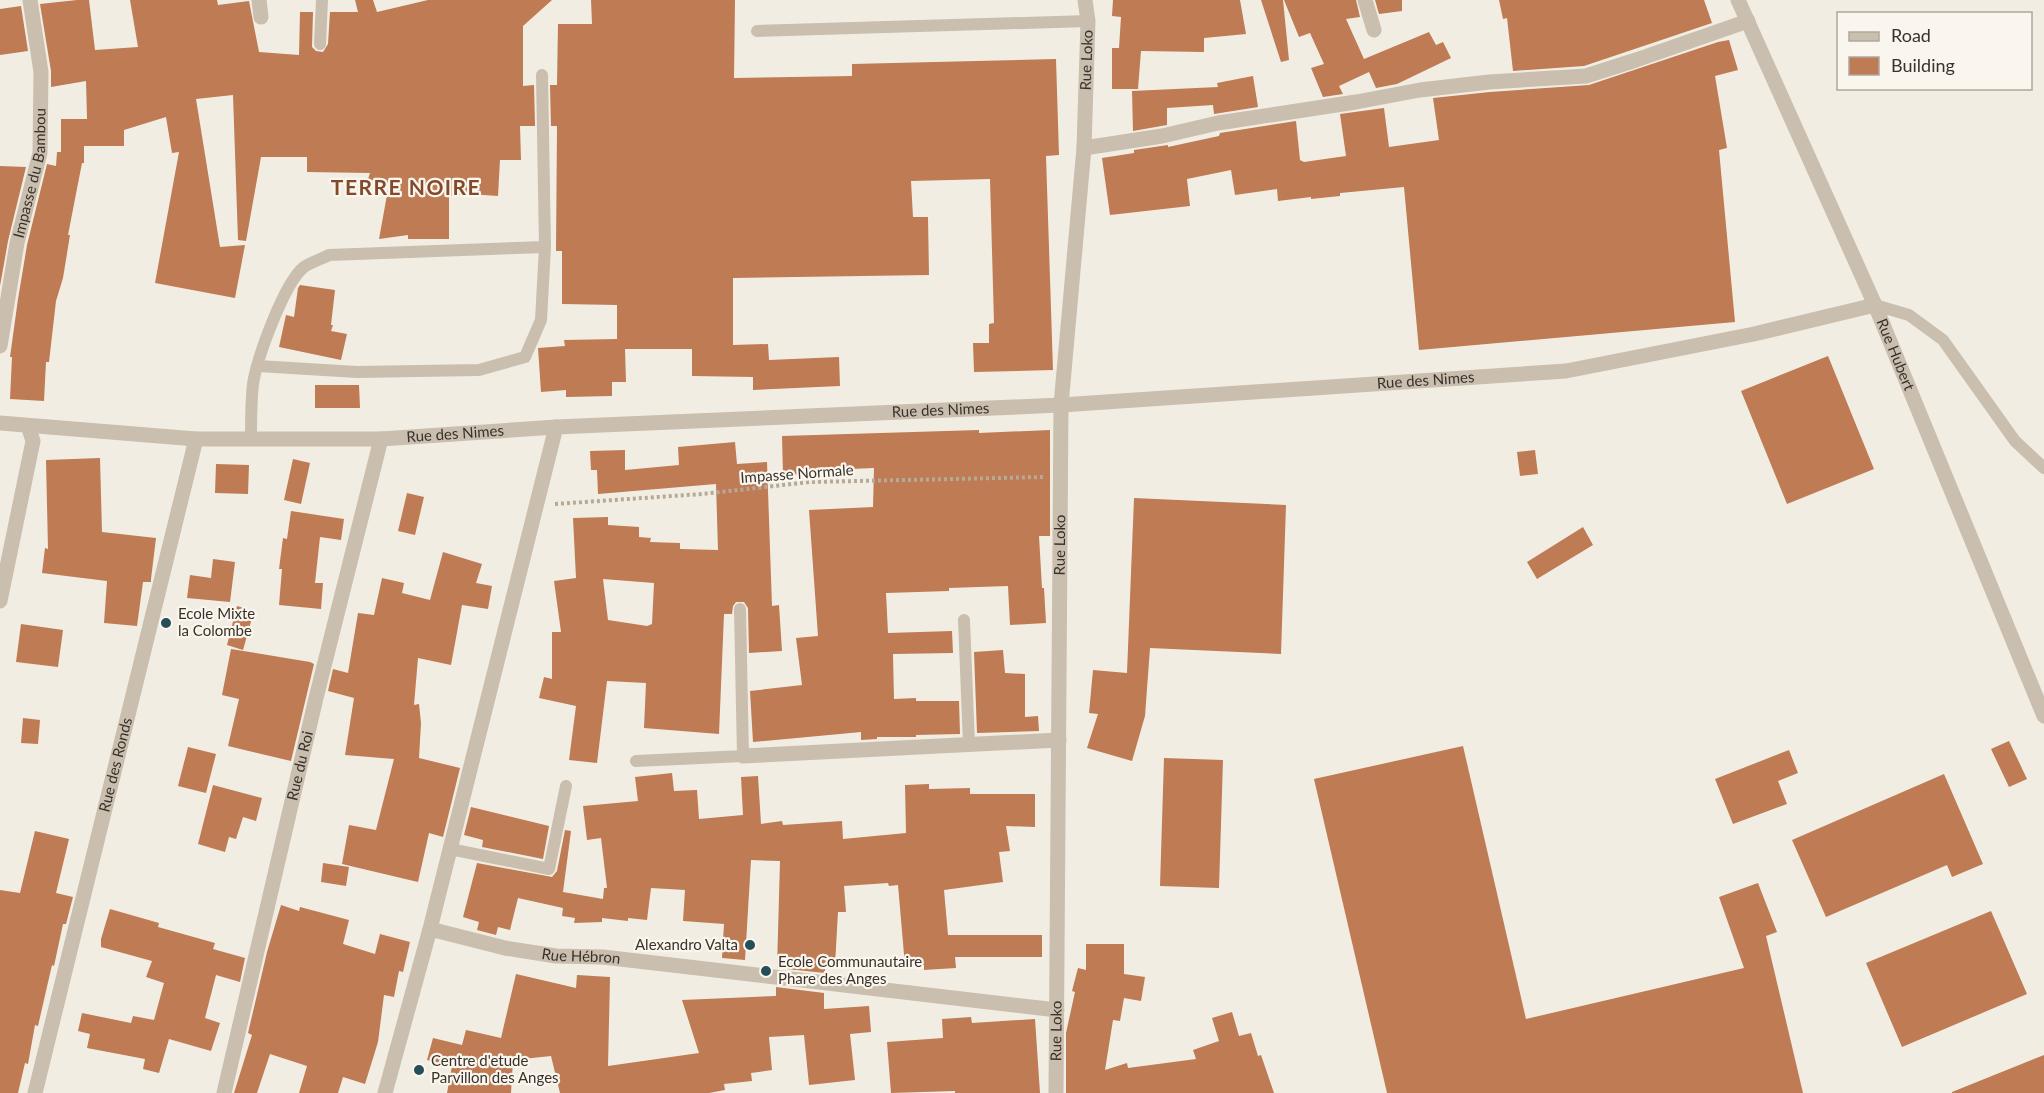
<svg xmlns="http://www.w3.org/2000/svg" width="2044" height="1093" viewBox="0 0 2044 1093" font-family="Lato,sans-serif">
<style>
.building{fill:#be7b54;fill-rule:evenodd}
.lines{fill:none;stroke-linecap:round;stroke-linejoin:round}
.path{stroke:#b6a998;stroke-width:4;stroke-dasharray:3 3;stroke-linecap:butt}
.service{stroke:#cabeae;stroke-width:12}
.minor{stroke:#cabeae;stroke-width:15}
.tertiary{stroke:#cabeae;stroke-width:15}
.poi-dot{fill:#244f58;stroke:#faf6ee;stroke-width:2}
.labels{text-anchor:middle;stroke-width:4.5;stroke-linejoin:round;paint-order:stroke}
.street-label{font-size:15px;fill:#39322c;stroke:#faf6ee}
.poi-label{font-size:15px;fill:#39322c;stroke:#faf6ee;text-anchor:start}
.district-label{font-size:21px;font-weight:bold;letter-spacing:1.5px;fill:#834a2a;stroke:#faf6ee}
</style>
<rect width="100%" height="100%" fill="#f2ede2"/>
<path class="building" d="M77 0H89L95 50 138 47 130 0H217L218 5 249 1 259 52 299 55 300 12H313L312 47 316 51 323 52 328 44 330 12H358L355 0H373L377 12 428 0H552L523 26V86L534 85 535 126H520L521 160H500L498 196 469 194 449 196V239H408V235L379 239 389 184 368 179 370 173 307 172V157H261L246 241 238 240 233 95 196 99 220 247 245 245 235 298 155 283 179 152 172 153 166 117 124 130V146H84V163H82L68 235H70L63 278 56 301 49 362H46L44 401 10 399 12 357H10L18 299 27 245 47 164 56 166 57 152H61V119H87L86 81 51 87V71L40 4Z
M591 0H735L734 78 852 76V64L1056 59 1059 155 1046 156 1053 370 974 372 973 343H989V324L994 323 990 179 911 181 913 217H928L929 275 733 278V345L768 344 769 360 839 357 840 386 753 390V377L692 376V349H625L626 382H612V396L566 397V390L541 392 538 348 565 346 564 340 617 339V305L562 304V251H556L557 126H551L550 85H557L558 24H592Z
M1113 0H1240L1246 34 1204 38V52L1141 51 1138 89H1112V48H1119L1121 17 1112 16Z
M1261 0H1283L1289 60 1281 62Z
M1284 0H1356L1360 17 1346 19 1364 59 1429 32 1436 45 1443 42 1451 58 1397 84 1376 88 1369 72 1339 86 1343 94 1323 97 1311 68 1324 64 1310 33 1299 37Z
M1375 0H1402V11L1379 14Z
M1499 0H1704L1712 23 1584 66 1513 71 1507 18 1503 19Z
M21 6 28 51 0 55V9Z
M1729 40 1738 70 1715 76 1727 148 1719 150 1735 322 1419 350 1404 187 1340 193V196L1311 199V197L1278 201 1277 189 1235 195 1231 170 1187 179 1190 206 1110 215 1102 158 1134 153V150L1168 145V147L1219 136 1220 133 1296 121 1300 160 1304 162 1346 156 1340 114 1384 108 1389 147 1439 140 1433 98 1490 92 1589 85 1718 42Z
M1253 76 1258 107 1214 114 1213 105 1167 108V125L1133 131 1132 91 1218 87 1217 83Z
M0 166 26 167 8 241 0 286Z
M300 285 335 290 331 325H333L331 331 347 334 341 360 279 347 286 315 294 317 298 288Z
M1828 356 1874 469 1787 504 1741 391Z
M315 385H359L360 408H315Z
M979 430V433L1050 430V536H1039L1042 588H1044L1046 623 1010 625 1008 586 949 588V591L886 593 888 633 952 631 953 653 893 654 894 699 916 698V701H959L960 734 916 735V737H877V739L861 740V732L753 742 750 691 802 685 796 638 818 636 809 510 873 507 874 468 825 470V473L783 475 782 436Z
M735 442 737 464 767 462 772 606 779 605 782 651 749 653 748 608 744 602H736L733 606 732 614H724L719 734 644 728 646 683 607 681 597 763 569 760 576 706 539 698 544 677 552 679V632H561L554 581 576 578 573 518 608 517V525L639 527V537L651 538 650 542 680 543V549L718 550 716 484 598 494 597 470H591L590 451 625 450V470L679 465 678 447ZM603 579 654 583 652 624 647 626 608 620Z
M1535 450 1538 474 1520 476 1517 452Z
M100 458 102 532 156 538 151 579V582H143L137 626 104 623 107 581 42 573 45 548 48 549 46 460Z
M293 459 310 463 301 504 284 500Z
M216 464 249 465 248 494 215 493Z
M407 493 424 497 415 535 398 531Z
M1134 498 1286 505 1281 654 1150 648 1145 716 1132 761 1087 748 1098 714 1089 713 1093 670 1127 673Z
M291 511 344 519 341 540 320 537 315 583H323L321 609 279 605 282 569H279L283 538 287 539Z
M1583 527 1593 545 1537 579 1527 562Z
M443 552 482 564 476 583 492 586 488 609 462 605 451 665 418 658 414 705 419 704 421 723 419 758 460 768 443 837 429 833 418 882 342 864 349 825 376 830 394 759 345 755 354 698 328 691 333 669 348 673 358 613 374 615 382 578 404 583 402 593 430 600Z
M213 559 235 562 230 602 187 598 190 575 211 578Z
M237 606 254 611 243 650 227 645Z
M21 624 63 630 58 667 16 662Z
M231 649 310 662 314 664 291 761 228 746 239 699 222 695Z
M1003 650 1005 673 1025 674V717L1038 716 1039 731 977 733 974 652Z
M23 718 40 720 38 744 21 743Z
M2009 741 2027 779 2009 787 1991 749Z
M1463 746 1526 1019 1744 968 1719 897 1758 883 1777 932 1766 936 1803 1093H1387L1314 779Z
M188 747 216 754 206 793 178 786Z
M1789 750 1798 773 1778 781 1787 804 1733 824 1715 779Z
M1164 758 1223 760 1219 888 1160 886Z
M672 773 674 791 697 790 699 819 743 815 741 777 758 776 761 824 782 821 783 825 842 821 843 839 906 833 905 785 929 784V789L970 788V794H1035V827L1006 826 1010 851 999 852 1003 882 944 890 948 935H1042V957H955L956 968 924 970V965L905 966 898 885 889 886 888 883 844 886 846 912H838L835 965 825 964V973L777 968 780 861 751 860 745 960 722 958 724 924 683 921 685 890 651 888 647 920 628 918V921L602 918V922L574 923 575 918 562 916 563 908 518 898 510 930 498 927 496 935 477 930 479 922 463 917 477 863 552 877 557 871 565 830 571 831 563 892 603 899 604 888H607L601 838 587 840 583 806 638 801 635 777Z
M1944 774 1983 864 1952 877 1947 865 1826 917 1792 840Z
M213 785 262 798 256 821 243 817 236 839 229 837 225 852 198 844Z
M471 807 549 826 543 859 482 847 483 840 464 835Z
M35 831 69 839 56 893 73 897 66 924H63L54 966 52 965 38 1026 35 1025 28 1064 25 1063 18 1093H0V890L20 893Z
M323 863 349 867 346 886 321 882Z
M281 905 299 911 300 907 349 920 343 944 375 954 380 934 410 942 403 972 399 971 394 997 384 995 378 1042 365 1084 343 1077 338 1093H299L307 1066 270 1054 257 1093H234L252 1035 248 1033 267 952Z
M110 909 159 923 158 927 215 943 213 949 245 958 240 982 216 975 205 1018 220 1023 211 1051 169 1039 159 1073 143 1069 145 1059 87 1048 90 1034 78 1031 82 1013 131 1023 133 1016 154 1020 164 983 146 977 152 961 101 947V939Z
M1991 911 2027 994 1902 1047 1866 963Z
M1086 944H1124V974L1145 977 1141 1001 1124 998 1120 1021 1113 1020 1105 1070 1127 1063 1128 1068 1196 1059 1193 1050 1219 1041 1212 1018 1232 1012 1239 1036 1251 1033 1258 1056 1261 1055 1274 1093H1066V1033L1075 992 1072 991 1078 968 1086 970Z
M516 974 576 988 577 975 610 977 608 1066 699 1053 682 1000 776 996V987L824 993V1009L869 1006 871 1032 850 1034 855 1080 809 1085 804 1035 769 1037 772 1070 751 1073 752 1081 724 1084 725 1090 709 1093H560L551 1056 513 1060 511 1093H447L452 1066 427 1060 433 1038 462 1045 466 1030 501 1038Z
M971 1017 972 1023 1035 1019 1040 1093H955V1091L891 1093 887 1042 943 1038 942 1019Z
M2044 1055V1093H1952V1092Z"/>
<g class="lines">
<path class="path" d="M555 504 702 494 810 482 1045 477"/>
<path class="service" d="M757 31 1088 21
M320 44 322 0
M1875 305 1909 315 1943 340 2015 441 2044 468
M258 366 357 372 479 370 525 357 541 320 545 247 542 75
M251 439C251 420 251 402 253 384 257 358 284 283 304 267 311 262 322 259 329 255L545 247
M964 620 969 744
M636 761 743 756 740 609
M450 849 549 869 566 786"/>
<g class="minor">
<path d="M259 0 261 17"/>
<path d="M1365 0 1374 30"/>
<path d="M1084 148 1162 136 1218 123 1356 102 1420 90 1489 82 1586 76 1636 60 1748 21"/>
<path id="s1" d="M0 346 17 243 40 153 41 72 30 0"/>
<path id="s2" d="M0 423 196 439H381L556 427 1061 405 1566 371 1754 334 1875 305"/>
<path d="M0 601 33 441 28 426"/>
<path d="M743 756 1059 740"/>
<path id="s3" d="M430 929 505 948 556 956 603 957 1057 1010"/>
<path id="s4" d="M35 1093 196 439"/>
<path id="s5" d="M224 1093 316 698 381 439"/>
<path d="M385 1093 430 929 556 427"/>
<path id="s6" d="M1056 1093 1061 405 1084 148 1088 21 1085 0"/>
</g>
<path class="tertiary" id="s7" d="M1738 0 1875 305 2044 716"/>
</g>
<g class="poi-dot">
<circle cx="166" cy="623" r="6"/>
<circle cx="750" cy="945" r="6"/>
<circle cx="766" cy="971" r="6"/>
<circle cx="419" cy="1070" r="6"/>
</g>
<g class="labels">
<g class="street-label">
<text dy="5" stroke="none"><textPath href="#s6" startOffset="1034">Rue Loko</textPath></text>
<text dy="5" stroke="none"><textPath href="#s1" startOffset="176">Impasse du Bambou</textPath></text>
<text dy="5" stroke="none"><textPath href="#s7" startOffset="388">Rue Hubert</textPath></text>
<text dy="5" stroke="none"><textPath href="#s2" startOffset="1428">Rue des Nimes</textPath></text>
<text dy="5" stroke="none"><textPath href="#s2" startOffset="942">Rue des Nimes</textPath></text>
<text dy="5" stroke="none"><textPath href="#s2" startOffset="456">Rue des Nimes</textPath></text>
<text transform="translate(797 474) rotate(-4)" y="5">Impasse Normale</text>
<text dy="5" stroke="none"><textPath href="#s6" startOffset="548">Rue Loko</textPath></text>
<text dy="5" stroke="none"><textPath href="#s4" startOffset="338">Rue des Ronds</textPath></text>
<text dy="5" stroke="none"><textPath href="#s5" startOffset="336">Rue du Roi</textPath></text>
<text dy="5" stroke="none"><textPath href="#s3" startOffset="154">Rue Hébron</textPath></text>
<text dy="5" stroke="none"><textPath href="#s6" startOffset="62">Rue Loko</textPath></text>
</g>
<g class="poi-label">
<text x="178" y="619">Ecole Mixte<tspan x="178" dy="17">la Colombe</tspan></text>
<text x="738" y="950" text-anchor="end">Alexandro Valta</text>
<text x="778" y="967">Ecole Communautaire<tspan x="778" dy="17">Phare des Anges</tspan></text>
<text x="431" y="1066">Centre d'etude<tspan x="431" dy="17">Parvillon des Anges</tspan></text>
</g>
<g class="district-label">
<text x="406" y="195">TERRE NOIRE</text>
</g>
</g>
<rect x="1837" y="12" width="195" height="78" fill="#faf6ee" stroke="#ada8a0" stroke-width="1.5"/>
<rect x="1849" y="32" width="30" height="9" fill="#cabeae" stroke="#ada8a0" stroke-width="1.5"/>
<text x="1891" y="42" font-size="18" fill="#39322c">Road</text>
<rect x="1849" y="57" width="30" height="18" fill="#be7b54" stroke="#ada8a0" stroke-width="1.5"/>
<text x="1891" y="72" font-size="18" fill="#39322c">Building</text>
</svg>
